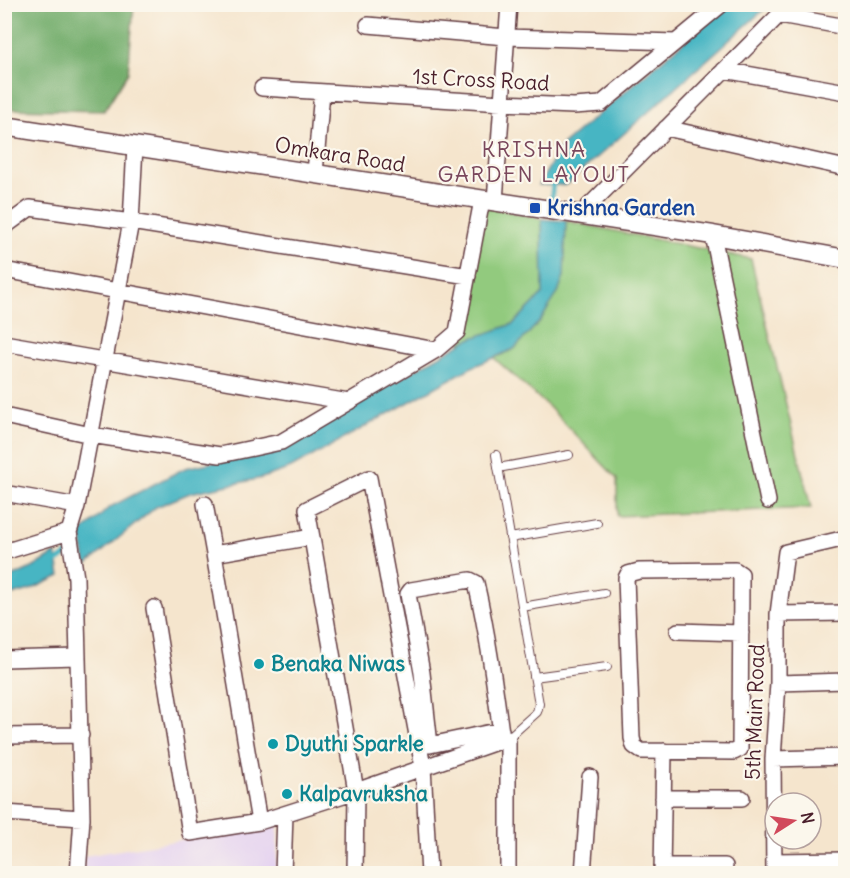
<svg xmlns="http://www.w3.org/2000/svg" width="850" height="878" viewBox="0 0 850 878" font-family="Delius,sans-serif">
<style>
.built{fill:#e5d3f0}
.green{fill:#92ca7e;stroke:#6e7454;stroke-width:1.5}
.forest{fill:#75ae6d;stroke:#60664c;stroke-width:1.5}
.water{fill:#47b5c3;stroke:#486a77;stroke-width:1.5}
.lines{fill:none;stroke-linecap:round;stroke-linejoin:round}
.stream{stroke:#47b5c3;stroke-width:4.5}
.service-casing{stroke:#643d43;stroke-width:10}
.minor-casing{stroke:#643d43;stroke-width:18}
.tertiary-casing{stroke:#643d43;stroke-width:21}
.service{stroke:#fff;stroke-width:8}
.minor{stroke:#fff;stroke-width:15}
.tertiary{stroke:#fff;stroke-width:18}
.transit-dot{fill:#1a4fb4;stroke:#fbf7ec;stroke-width:2}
.culture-dot{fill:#0f9aa8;stroke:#fbf7ec;stroke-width:2}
.labels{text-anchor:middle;stroke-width:4.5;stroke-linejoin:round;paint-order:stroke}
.street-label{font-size:21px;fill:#4a1f2b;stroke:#fbf7ec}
.transit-label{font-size:21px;font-weight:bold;fill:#164399;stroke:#fbf7ec;text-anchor:start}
.culture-label{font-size:21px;font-weight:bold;fill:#0d838f;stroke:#fbf7ec;text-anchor:start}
.neighbourhood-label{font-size:22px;letter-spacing:1.5px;fill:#7a475c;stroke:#fbf7ec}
</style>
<rect width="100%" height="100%" fill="#fbf7ec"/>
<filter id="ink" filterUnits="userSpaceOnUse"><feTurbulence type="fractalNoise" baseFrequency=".0167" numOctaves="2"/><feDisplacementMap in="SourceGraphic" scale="12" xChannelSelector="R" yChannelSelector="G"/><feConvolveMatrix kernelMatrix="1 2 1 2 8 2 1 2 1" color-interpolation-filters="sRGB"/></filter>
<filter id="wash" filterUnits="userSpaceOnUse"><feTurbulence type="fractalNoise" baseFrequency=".008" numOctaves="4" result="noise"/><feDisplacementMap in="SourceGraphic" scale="24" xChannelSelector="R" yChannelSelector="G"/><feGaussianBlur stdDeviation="1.35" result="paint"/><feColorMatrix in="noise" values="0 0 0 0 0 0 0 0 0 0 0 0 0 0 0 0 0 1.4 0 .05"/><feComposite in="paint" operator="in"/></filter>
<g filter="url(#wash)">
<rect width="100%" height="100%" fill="#f5e5cd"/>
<path class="built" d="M278 824 276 873 83 874 85 856Z"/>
<path class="green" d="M483 206 542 219 543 294 513 324 460 344Z
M566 221 751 259 811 508 617 516V479L550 408 494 358 514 349 540 321 564 276Z"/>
<path class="forest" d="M5 4 134 5 128 73 104 111 5 109Z"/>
<path class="water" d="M727 5H769L566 185H539L561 146Z
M542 219 566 221 564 276 558 293 540 321 514 349 470 368 291 468 262 478 190 493 156 507 86 565 81 533 110 507 185 468 277 449 467 340 513 324 543 294Z
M56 553 60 576 30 590 5 597V580L34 567Z"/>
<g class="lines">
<path class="stream" d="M551 204 553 180
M54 564 69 553"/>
</g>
</g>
<g filter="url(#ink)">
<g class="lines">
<g class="service-casing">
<path id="service" d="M496 455 539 704 537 712 508 738
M498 468 569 455
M510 538 597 523
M522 607 604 593
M534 677 607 667"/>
</g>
<g class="minor-casing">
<path id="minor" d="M780 15 846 27
M368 25 506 37 676 42
M724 70 846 92
M262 88 502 103 574 106 601 104 722 4
M666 128 846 168
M315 173 322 92
M495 201 509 4
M580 215 790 4
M4 227 30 208 131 222 468 276
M713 235 768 501
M4 270 436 350
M4 343 349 402
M4 416 91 435 220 455 281 442 436 350 457 332 482 200
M4 493 77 506
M205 504 214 554
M69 532 76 578 82 818
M4 552 69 532 77 506 131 222 135 146
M735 570 741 574V578L740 749 734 752 641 751 634 746 632 738 626 578 628 574 639 571Z
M154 608 190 833 259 822 356 791 307 509 369 478 423 767 429 874
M778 614 846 613
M678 631 741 633
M4 659 78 657
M778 683 846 681
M501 730 430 745 422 673 408 594 411 590 470 580 476 583C488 635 495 688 502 740
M4 736 81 735
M773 759 846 757
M663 798H742
M4 813 82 818 78 874
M259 822 214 554 312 537
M774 861 846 860
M662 866H725
M283 874 285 814
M355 874 356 791 508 738V874
M583 874 590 777
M662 874 664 751
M774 874 773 759 778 683V614L786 552 846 538"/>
</g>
<g class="tertiary-casing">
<path id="tertiary" d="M4 126 713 235 846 259"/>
</g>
<use href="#service" class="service"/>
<use href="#minor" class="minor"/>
<use href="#tertiary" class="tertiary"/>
</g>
</g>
<rect class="transit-dot" x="529" y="202" width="12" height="12" rx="3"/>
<g class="culture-dot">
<circle cx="259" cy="664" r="6"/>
<circle cx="273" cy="744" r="6"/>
<circle cx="287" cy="794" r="6"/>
</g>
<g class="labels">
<g class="street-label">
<text transform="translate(481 80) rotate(3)" y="7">1st Cross Road</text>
<text transform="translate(340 155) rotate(9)" y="7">Omkara Road</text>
<text transform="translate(755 712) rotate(-88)" y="7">5th Main Road</text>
</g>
<g class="transit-label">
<text x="547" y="215">Krishna Garden</text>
</g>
<g class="culture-label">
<text x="271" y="671">Benaka Niwas</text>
<text x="285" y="751">Dyuthi Sparkle</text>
<text x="299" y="801">Kalpavruksha</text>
</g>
<g class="neighbourhood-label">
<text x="534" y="157">KRISHNA<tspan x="534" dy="25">GARDEN LAYOUT</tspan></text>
</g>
</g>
<rect width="850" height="878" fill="none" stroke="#fbf7ec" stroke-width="24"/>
<g transform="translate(793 821) rotate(78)"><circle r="28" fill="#fbf7ec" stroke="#b4a19f" stroke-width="1.5"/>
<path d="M0-4.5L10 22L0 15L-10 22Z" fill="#d1495b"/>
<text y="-9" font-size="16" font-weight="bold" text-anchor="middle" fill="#4a1f2b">N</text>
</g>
</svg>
